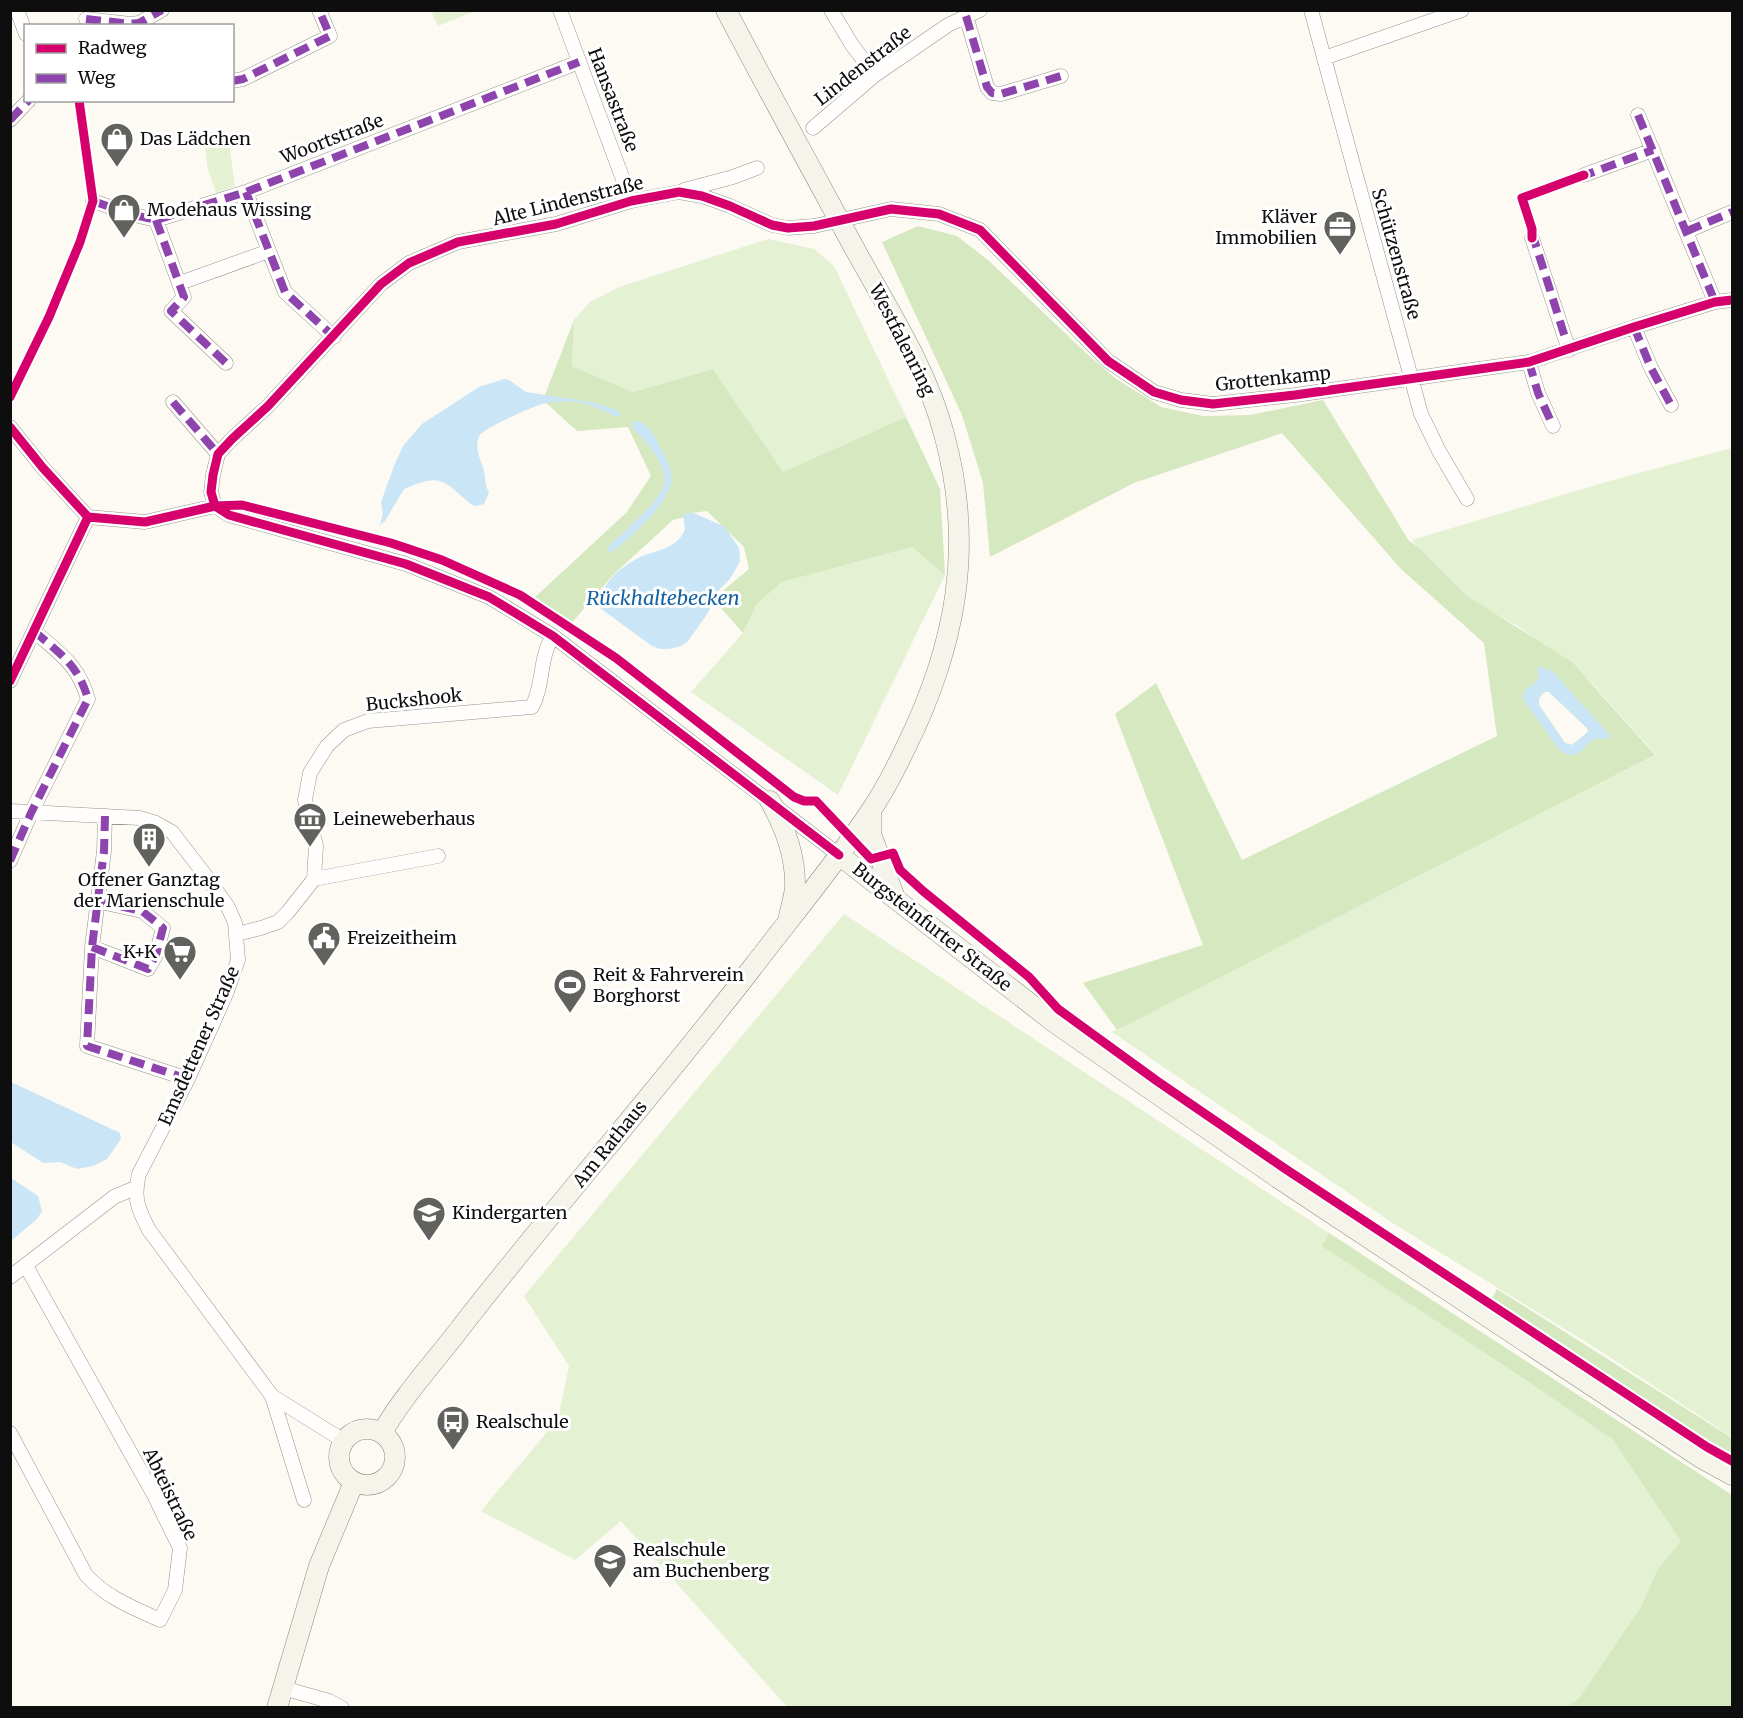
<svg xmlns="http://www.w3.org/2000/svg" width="1743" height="1718" viewBox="0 0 1743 1718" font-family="Merriweather,serif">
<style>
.green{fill:#e4f1d3}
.forest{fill:#d5e8c0;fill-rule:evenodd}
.water{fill:#cae5f5;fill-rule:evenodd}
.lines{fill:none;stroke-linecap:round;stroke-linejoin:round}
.minor-casing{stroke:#959491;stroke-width:15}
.secondary-casing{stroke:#8c8b87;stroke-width:21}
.minor{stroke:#fffefd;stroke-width:14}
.secondary{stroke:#f5f4ea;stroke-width:20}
.quiet{stroke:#8e44ad;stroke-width:8;stroke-dasharray:15 8;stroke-linecap:butt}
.cycleway-casing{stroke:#fff;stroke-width:13}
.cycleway{stroke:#d6006c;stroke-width:9}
.labels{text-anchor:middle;stroke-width:6;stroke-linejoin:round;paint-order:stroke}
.street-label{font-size:18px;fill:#0e0e0e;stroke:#fff}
.poi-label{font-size:18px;fill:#0e0e0e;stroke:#fff;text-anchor:start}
.water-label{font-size:20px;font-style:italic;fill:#1762a0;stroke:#fff}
</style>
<rect width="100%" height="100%" fill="#fcfaf2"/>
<path class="green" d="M478 10 438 26 431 11V10Z
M204 141 229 143 235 186 216 193 208 170Z
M768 239 814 249 834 266 906 417 783 472 713 369 633 392 572 366 574 320 590 302 619 287Z
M1732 448V1437L1594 1347 1394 1224 1112 1032 1656 755 1590 681 1518 626 1464 598 1412 540 1606 482Z
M912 547 945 575 838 795 691 692 743 633 757 604 782 582Z
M844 914 1329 1233 1511 1370 1612 1439 1681 1541 1659 1569 1641 1607 1579 1698 1566 1707 788 1708 621 1521 575 1560 481 1511 558 1419 569 1366 524 1296Z"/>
<path class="forest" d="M918 226 957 236 989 261 1086 353 1115 378 1161 407 1203 416 1250 415 1323 400 1409 541 1417 546 1467 596 1572 662 1655 755 1117 1030 1083 983 1203 945 1115 714 1156 683 1242 860 1497 736 1484 643 1401 569 1282 433 1134 483 990 557 983 483 962 415 882 242ZM1545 692H1549L1587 728 1588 732 1572 745 1565 743 1539 705C1538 699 1540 695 1545 692Z
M574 320 572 366 633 392 713 369 783 472 906 417 940 489 945 575 912 547 782 582 757 604 743 633 713 599 749 569 744 547 707 511 683 514 684 517 673 520 614 574 569 626 532 600 626 513 651 476 628 427 577 431 543 400Z
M1329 1233 1732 1495V1707H1566L1579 1698 1641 1607 1658 1569 1681 1541 1612 1439 1511 1370 1322 1246Z
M1497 1289 1732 1438V1453L1666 1417 1492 1298Z"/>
<path class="water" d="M504 379 509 380 526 392 591 402 615 409 621 415 617 417C605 412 591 404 579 402 567 401 553 401 542 404 532 407 484 428 480 435 473 446 481 460 484 471 486 480 484 482 489 493L484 504 476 506 472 505C443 481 443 472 404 489L385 521 380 525 383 513 381 502 394 466 403 446 422 424 479 387Z
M634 420C648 423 653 432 659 445 665 456 674 472 671 484 665 507 629 540 610 553L608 549 609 546C621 534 659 502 663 487 670 466 646 441 632 428Z
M694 513 725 527 739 548 740 561 730 579 717 592 708 613 688 641 681 646 669 649H660L652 646 600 608C599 585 619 568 638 558 649 552 662 552 673 544 678 541 682 536 685 530L683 514Z
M1538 666 1553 672 1609 734V739H1594C1580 750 1579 761 1560 751L1523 699 1524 691 1538 680ZM1545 692H1549L1587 728 1588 732 1572 745 1565 743 1539 705C1538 700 1540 695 1545 692Z
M11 1082 120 1133 121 1139 107 1159 93 1166 77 1169 60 1162 43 1163 11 1142Z
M11 1178 38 1196 42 1211 37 1219 11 1241Z"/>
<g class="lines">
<g class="minor-casing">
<path id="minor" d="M17 10 26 34
M560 10 631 201
M831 10 852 45 875 75
M1311 10 1421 414 1439 451 1467 499
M966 16 987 87 992 93 1001 94 1061 76
M86 19 130 24 139 23 162 10
M1324 58 1462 10
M232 81 243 79 330 36 319 10
M1638 115 1715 302
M10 120 29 100
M813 128 875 75 948 25 980 10
M1584 175 1653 150
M684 190 733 177 757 168
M246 192 285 292 334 337
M93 201 130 214 156 220 246 192 579 62
M156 220 184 297 171 311 226 363
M1687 231 1732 212
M1532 238 1569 350
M180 283 269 251
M1634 327 1651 368 1671 405
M1529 362 1538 393 1553 426
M173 402 218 454
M10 427 43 468 88 517
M215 506 211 492 213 475 218 454 232 439 268 406 381 284 409 263 458 242 556 224 631 201 679 192 702 196 730 206 772 225 788 228 814 226 891 209 939 214 980 230 1108 361 1154 392 1181 400 1213 404 1295 395 1529 362 1634 327 1715 302 1732 300
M88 517 145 522 215 506 229 515 406 564 489 597 553 636 839 855
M10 681 88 517
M10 811 140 818 156 823 172 832 209 880 228 907 235 923 238 960 226 994 188 1079 139 1174C133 1198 138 1209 149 1230L272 1396 344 1441
M105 816 104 851 92 947 87 1046 188 1079
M10 861 31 813 88 699C78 664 60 654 34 631
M314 879 438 856
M237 934 261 928 278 922 288 912 314 879 316 846 305 800 310 773 327 746 344 730 368 721 532 707C544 685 539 657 553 636
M92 947 148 969 156 955 163 928 142 911 96 901
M10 1277 114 1197 135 1188
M272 1396 304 1500
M10 1433 86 1575C107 1598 132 1607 160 1620L175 1590 180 1548 153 1493 26 1266
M283 1688 329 1701 342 1708"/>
</g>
<g class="secondary-casing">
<path id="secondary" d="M770 801C785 827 796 857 795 888 794 897 791 907 789 916
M871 811V834L894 895
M839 855 1055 1023 1278 1178 1701 1458 1732 1475
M339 1457a28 28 0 1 1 56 0a28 28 0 1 1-56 0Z
M382 1433C402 1397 437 1359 462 1326 556 1205 658 1090 752 968 791 917 832 868 868 815 882 795 894 772 905 749 956 646 975 547 944 434 927 369 889 311 857 253 813 172 769 92 726 10
M277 1708 319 1566 354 1482"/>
</g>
<use href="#minor" class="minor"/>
<use href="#secondary" class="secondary"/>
<path class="quiet" d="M966 16 987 87 992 93 1001 94 1061 76
M86 19 130 24 139 23 162 10
M232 81 243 79 330 36 319 10
M1638 115 1715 302
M10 120 29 100
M1580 177 1653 150
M246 192 285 292 334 337
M93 201 130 214 156 220 246 192 579 62
M156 220 184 297 171 311 226 363
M1687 231 1732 212
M1532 233 1569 350
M1634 327 1651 368 1671 405
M1529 362 1538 393 1553 426
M173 402 218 454
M105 816 104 851 92 947 87 1046 188 1079
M10 861 31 813 88 699C78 664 60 654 34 631
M92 947 148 969 156 955 163 928 142 911 96 901"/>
<g class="cycleway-casing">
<path id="cycleway" d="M1532 238V229L1522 198 1584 175
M10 397 49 317 80 242 93 201 79 100
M10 427 43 468 88 517
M215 506 211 492 213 475 218 454 232 439 268 406 381 284 409 263 458 242 556 224 631 201 679 192 702 196 730 206 772 225 788 228 814 226 891 209 939 214 980 230 1108 361 1154 392 1181 400 1213 404 1295 395 1529 362 1634 327 1715 302 1732 300
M215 506 229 515 406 564 489 597 553 636 839 855
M88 517 145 522 215 506 242 505 391 543 442 560 520 595 616 658 794 797 804 801H816L871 859 893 853 900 870 923 891 1029 977 1058 1009 1157 1081 1284 1168 1707 1447 1732 1461
M10 681 88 517"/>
</g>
<use href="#cycleway" class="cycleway"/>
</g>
<defs>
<g id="shop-pin" transform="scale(1.725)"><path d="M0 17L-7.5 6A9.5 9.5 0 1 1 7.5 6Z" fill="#61615e" stroke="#fff"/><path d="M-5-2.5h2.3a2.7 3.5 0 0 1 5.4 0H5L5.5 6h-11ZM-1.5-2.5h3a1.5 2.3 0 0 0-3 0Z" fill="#fff"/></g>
<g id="office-pin" transform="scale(1.725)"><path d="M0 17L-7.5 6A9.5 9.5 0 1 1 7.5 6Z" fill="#61615e" stroke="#fff"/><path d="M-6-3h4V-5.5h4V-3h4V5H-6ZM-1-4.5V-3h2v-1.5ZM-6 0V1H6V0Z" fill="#fff"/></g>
<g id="museum-pin" transform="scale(1.725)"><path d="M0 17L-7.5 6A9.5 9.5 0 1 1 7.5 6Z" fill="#61615e" stroke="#fff"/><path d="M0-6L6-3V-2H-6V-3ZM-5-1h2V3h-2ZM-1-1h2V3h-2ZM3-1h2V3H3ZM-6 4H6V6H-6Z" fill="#fff"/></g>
<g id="building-pin" transform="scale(1.725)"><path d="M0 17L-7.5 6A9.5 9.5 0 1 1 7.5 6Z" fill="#61615e" stroke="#fff"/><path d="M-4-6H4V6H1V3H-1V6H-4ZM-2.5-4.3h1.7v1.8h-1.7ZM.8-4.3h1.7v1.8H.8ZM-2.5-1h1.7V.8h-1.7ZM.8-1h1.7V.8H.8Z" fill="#fff"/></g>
<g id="civic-pin" transform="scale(1.725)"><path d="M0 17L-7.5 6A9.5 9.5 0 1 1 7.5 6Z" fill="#61615e" stroke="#fff"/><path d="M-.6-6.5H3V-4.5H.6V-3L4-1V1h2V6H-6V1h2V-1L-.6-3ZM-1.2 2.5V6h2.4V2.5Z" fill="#fff"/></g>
<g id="supermarket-pin" transform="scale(1.725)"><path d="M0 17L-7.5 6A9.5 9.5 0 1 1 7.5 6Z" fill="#61615e" stroke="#fff"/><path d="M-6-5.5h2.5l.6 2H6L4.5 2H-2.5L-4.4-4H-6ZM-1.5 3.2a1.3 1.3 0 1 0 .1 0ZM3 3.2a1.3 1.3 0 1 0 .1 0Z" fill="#fff"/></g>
<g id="stadium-pin" transform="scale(1.725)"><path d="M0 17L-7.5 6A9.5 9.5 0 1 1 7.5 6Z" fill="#61615e" stroke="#fff"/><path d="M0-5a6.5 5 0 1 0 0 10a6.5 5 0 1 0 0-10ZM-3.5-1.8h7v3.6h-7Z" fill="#fff"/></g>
<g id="school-pin" transform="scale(1.725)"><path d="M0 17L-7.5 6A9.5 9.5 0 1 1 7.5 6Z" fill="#61615e" stroke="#fff"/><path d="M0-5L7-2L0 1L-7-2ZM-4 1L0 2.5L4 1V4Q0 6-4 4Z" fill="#fff"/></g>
<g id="bus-pin" transform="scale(1.725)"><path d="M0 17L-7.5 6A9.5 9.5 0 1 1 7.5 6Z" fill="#61615e" stroke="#fff"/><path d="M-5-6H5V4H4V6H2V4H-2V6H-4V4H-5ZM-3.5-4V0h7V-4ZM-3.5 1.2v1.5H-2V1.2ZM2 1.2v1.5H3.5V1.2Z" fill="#fff"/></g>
</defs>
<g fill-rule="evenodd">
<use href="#shop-pin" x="117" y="139"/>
<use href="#shop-pin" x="124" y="210"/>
<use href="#office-pin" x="1340" y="227"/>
<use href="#museum-pin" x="310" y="819"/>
<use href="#building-pin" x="149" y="839"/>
<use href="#civic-pin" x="324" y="938"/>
<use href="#supermarket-pin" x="180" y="952"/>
<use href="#stadium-pin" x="570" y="985"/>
<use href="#school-pin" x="429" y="1213"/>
<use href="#bus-pin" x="453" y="1422"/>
<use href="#school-pin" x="610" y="1560"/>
</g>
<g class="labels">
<g class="street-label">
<text transform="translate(863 66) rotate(-38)" y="6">Lindenstraße</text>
<text transform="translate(613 100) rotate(69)" y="6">Hansastraße</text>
<text transform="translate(332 139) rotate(-21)" y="6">Woortstraße</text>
<text transform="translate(568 201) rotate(-14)" y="6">Alte Lindenstraße</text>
<text transform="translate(1396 254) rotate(74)" y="6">Schützenstraße</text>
<text transform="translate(902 340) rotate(63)" y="6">Westfalenring</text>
<text transform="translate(1273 379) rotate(-6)" y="6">Grottenkamp</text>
<text transform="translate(414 700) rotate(-6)" y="6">Buckshook</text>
<text transform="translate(932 927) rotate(38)" y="6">Burgsteinfurter Straße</text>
<text transform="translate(199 1046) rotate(-66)" y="6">Emsdettener Straße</text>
<text transform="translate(610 1144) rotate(-51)" y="6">Am Rathaus</text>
<text transform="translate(170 1494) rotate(64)" y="6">Abteistraße</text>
</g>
<g class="poi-label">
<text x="140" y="145">Das Lädchen</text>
<text x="147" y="216">Modehaus Wissing</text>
<text x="1317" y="223" text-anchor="end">Kläver<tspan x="1317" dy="21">Immobilien</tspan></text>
<text x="333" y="825">Leineweberhaus</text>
<text x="149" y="886" text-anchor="middle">Offener Ganztag<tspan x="149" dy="21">der Marienschule</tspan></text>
<text x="347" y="944">Freizeitheim</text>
<text x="157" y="958" text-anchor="end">K+K</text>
<text x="593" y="981">Reit &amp; Fahrverein<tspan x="593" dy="21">Borghorst</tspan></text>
<text x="452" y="1219">Kindergarten</text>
<text x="476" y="1428">Realschule</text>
<text x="633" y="1556">Realschule<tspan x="633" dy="21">am Buchenberg</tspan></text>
</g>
<g class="water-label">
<text x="663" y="605">Rückhaltebecken</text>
</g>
</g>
<rect width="1743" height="1718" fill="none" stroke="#0e0e0e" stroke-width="24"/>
<rect x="24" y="24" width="210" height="78" fill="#ffffff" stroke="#9f9f9f" stroke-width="1.5"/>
<rect x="36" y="44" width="30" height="9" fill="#d6006c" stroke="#9f9f9f" stroke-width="1.5"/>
<text x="78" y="54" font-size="18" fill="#0e0e0e">Radweg</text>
<rect x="36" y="74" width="30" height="9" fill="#8e44ad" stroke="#9f9f9f" stroke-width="1.5"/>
<text x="78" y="84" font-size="18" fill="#0e0e0e">Weg</text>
</svg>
